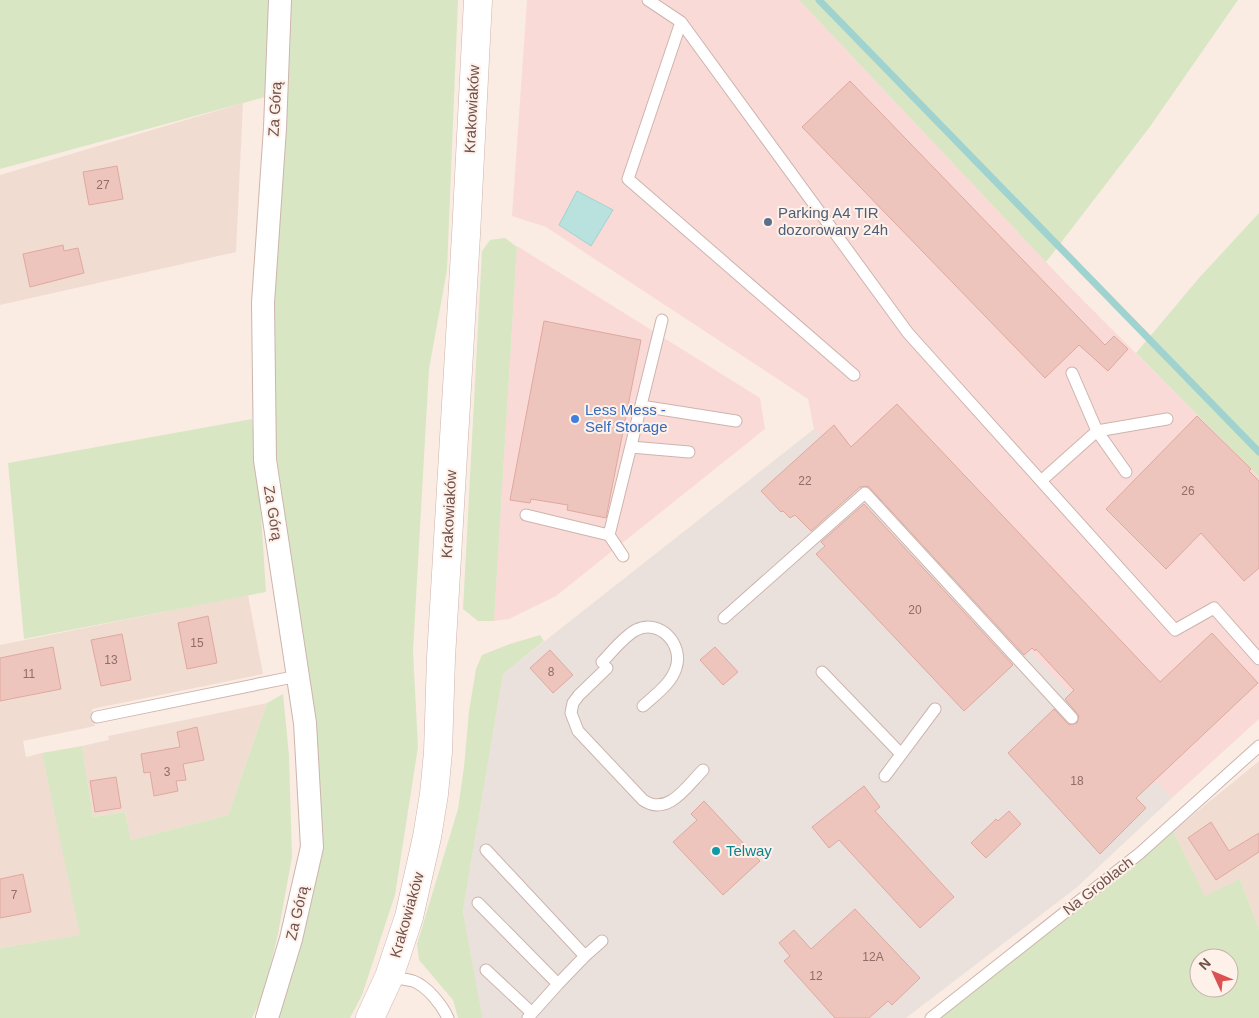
<svg xmlns="http://www.w3.org/2000/svg" width="1259" height="1018" viewBox="0 0 1259 1018" font-family="Helvetica,sans-serif">
<style>
.residential{fill:#f1dcd2}
.commercial{fill:#fadad7}
.industrial{fill:#eae1dd}
.green{fill:#d9e6c3;fill-rule:evenodd}
.water{fill:#b9e2df;stroke:#a0d3cf}
.lines{fill:none;stroke-linecap:round;stroke-linejoin:round}
.stream{stroke:#a0d3cf;stroke-width:7}
.building{fill:#eec5bd;stroke:#dfa89e}
.service-casing{stroke:#cdb4ad;stroke-width:13}
.minor-casing{stroke:#cdb4ad;stroke-width:24}
.secondary-casing{stroke:#cfb3ab;stroke-width:29}
.service{stroke:#fff;stroke-width:11}
.minor{stroke:#fff;stroke-width:22}
.secondary{stroke:#fff;stroke-width:28}
.service-dot{fill:#5c6f8a;stroke:#fef1e9;stroke-width:2}
.shop-dot{fill:#3f7fe0;stroke:#fef1e9;stroke-width:2}
.culture-dot{fill:#0f9aa8;stroke:#fef1e9;stroke-width:2}
.labels{text-anchor:middle;stroke-width:4;stroke-linejoin:round;paint-order:stroke}
.number-label{font-size:12px;fill:#906d68}
.street-label{font-size:15px;fill:#70504b;stroke:#fef1e9}
.service-label{font-size:15px;fill:#4e5e75;stroke:#fef1e9;text-anchor:start}
.shop-label{font-size:15px;fill:#366cbe;stroke:#fef1e9;text-anchor:start}
.culture-label{font-size:15px;fill:#0d838f;stroke:#fef1e9;text-anchor:start}
</style>
<rect width="100%" height="100%" fill="#faece3"/>
<path class="residential" d="M243 103 236 252 0 305V175Z
M248 595 263 674 92 709 95 726 23 741 26 757 42 753 81 935 0 948V645Z
M267 703 228 815 131 840 125 812 93 817 82 746 109 740 108 736Z
M1259 761V929L1240 879 1205 897 1173 831Z"/>
<path class="commercial" d="M527 0H799L1064 281 1259 477V719L1172 798 836 454 814 429 808 399 546 227 512 216Z
M517 246 760 398 765 429 556 596 509 619 494 621Z"/>
<path class="industrial" d="M814 429 1172 798 1076 888 906 1018H482L463 911 503 674Z"/>
<path class="green" d="M0 0H270L265 97 0 169Z
M289 0H458L447 270 429 369 413 651 418 747 395 895 362 995 350 1018H276L301 935 307 669 275 445 271 306Z
M799 0H1238L1149 128 1046 262Z
M1259 213V477L1136 353 1199 278Z
M505 238 517 247 494 621H478L463 609 482 251 490 240Z
M252 419 260 498 266 592 24 639 8 463Z
M540 635 544 641 503 674 463 911 482 1016V1018H458L453 1000 419 960 417 944 458 809 464 767 469 711 476 669 482 655 510 644Z
M283 694 289 755 292 857 278 934 264 994 252 1018H0V948L80 935 42 753 82 746 93 817 125 812 131 840 228 815 267 703Z
M1173 831 1205 896 1240 879 1259 929V1018H941L1146 855ZM1199 958H1229V988H1199Z"/>
<path class="water" d="M577 191 613 210 591 246 559 225Z"/>
<g class="lines">
<path class="stream" d="M819 0 1259 452"/>
</g>
<path class="building" d="M850 81 1105 345 1114 336 1128 349 1108 371 1079 345 1045 378 802 127Z
M117 166 123 199 89 205 83 172Z
M63 245 64 251 78 248 84 273 30 287 23 254Z
M544 321 641 340 606 518 567 510 568 505 531 499 530 503 510 500Z
M897 404 1160 682 1212 633 1258 683 1136 798 1146 808 1100 854 1008 753 1054 709 1069 725 1077 723 1079 716 1065 699 1074 690 1036 649 1035 651 1032 648 1024 655 868 486 860 487 811 531 795 515 790 518 783 511 781 512 761 491 834 425 851 447Z
M1197 416 1251 469 1249 471 1259 481V568L1244 581 1201 533 1166 569 1106 509Z
M864 504 1013 665 964 711 816 554 825 546 821 542Z
M208 616 217 663 187 669 178 623Z
M122 634 131 680 101 686 91 640Z
M53 647 61 689 0 701V658Z
M715 647 738 672 723 685 700 660Z
M550 650 573 675 553 693 530 668Z
M197 727 204 760 183 764 186 780 176 781 178 791 154 796 150 772 144 773 141 754 180 747 177 732Z
M116 777 121 808 95 812 90 781Z
M864 786 880 807 875 811 954 897 920 928 839 840 829 848 812 827Z
M704 801 760 861 723 895 673 842 697 820 691 814Z
M1009 811 1021 824 986 858 971 843 996 819 998 821Z
M1211 822 1229 851 1259 833V852L1216 880 1188 838Z
M23 874 31 912 0 918V879Z
M855 909 920 978 892 1005 888 1001 869 1018H835L784 961 790 956 779 943 794 930 811 949Z"/>
<g class="lines">
<g class="service-casing">
<path id="service" d="M648 0 681 22 908 333 1175 630 1214 608 1259 659
M681 22 628 179 854 375
M1072 373 1097 431 1126 472
M641 406 736 421
M631 447 689 452
M1041 481 1097 431 1167 419
M526 515 609 535 623 556
M609 535 662 320
M724 618 865 493 1072 718
M602 662C612 652 623 637 636 630 660 618 684 645 676 668 671 684 655 695 643 706
M607 668 579 695 573 703 571 713 578 731 643 800C668 817 687 786 703 770
M822 672 901 754
M97 717 298 676
M885 776 935 709
M486 850 585 956 558 984
M478 903 558 984 532 1013
M585 956 602 941
M486 970 532 1013 528 1018
M389 977C397 978 405 979 413 981 427 986 442 1005 448 1018
M931 1018 1140 853 1259 746"/>
</g>
<g class="minor-casing">
<path id="minor" d="M267 1018 291 939 312 847 305 723 265 460 263 303 275 128 280 0"/>
</g>
<g class="secondary-casing">
<path id="secondary" d="M370 1018 389 977 409 917 427 837 434 794 438 752 441 658 466 235 478 0"/>
</g>
<use href="#service" class="service"/>
<use href="#minor" class="minor"/>
<use href="#secondary" class="secondary"/>
</g>
<circle class="service-dot" cx="768" cy="222" r="5"/>
<circle class="shop-dot" cx="575" cy="419" r="5"/>
<circle class="culture-dot" cx="716" cy="851" r="5"/>
<g class="labels">
<g class="number-label">
<text x="103" y="189">27</text>
<text x="805" y="485">22</text>
<text x="1188" y="495">26</text>
<text x="915" y="614">20</text>
<text x="197" y="647">15</text>
<text x="111" y="664">13</text>
<text x="551" y="676">8</text>
<text x="29" y="678">11</text>
<text x="167" y="776">3</text>
<text x="1077" y="785">18</text>
<text x="14" y="899">7</text>
<text x="873" y="961">12A</text>
<text x="816" y="980">12</text>
</g>
<g class="street-label">
<text transform="translate(275 109) rotate(-87)" y="5">Za Górą</text>
<text transform="translate(472 109) rotate(-87)" y="5">Krakowiaków</text>
<text transform="translate(273 513) rotate(81)" y="5">Za Górą</text>
<text transform="translate(449 514) rotate(-87)" y="5">Krakowiaków</text>
<text transform="translate(1098 886) rotate(-38)" y="5">Na Groblach</text>
<text transform="translate(297 913) rotate(-77)" y="5">Za Górą</text>
<text transform="translate(407 915) rotate(-74)" y="5">Krakowiaków</text>
</g>
<g class="service-label">
<text x="778" y="218">Parking A4 TIR<tspan x="778" dy="17">dozorowany 24h</tspan></text>
</g>
<g class="shop-label">
<text x="585" y="415">Less Mess -<tspan x="585" dy="17">Self Storage</tspan></text>
</g>
<g class="culture-label">
<text x="726" y="856">Telway</text>
</g>
</g>
<g transform="translate(1214 973) rotate(314)"><circle r="24" fill="#fef1e9" stroke="#c5b1aa"/>
<path d="M0-4L9 19L0 12L-9 19Z" fill="#dc5152"/>
<text y="-8" font-size="14" font-weight="bold" text-anchor="middle" fill="#70504b">N</text>
</g>
</svg>
